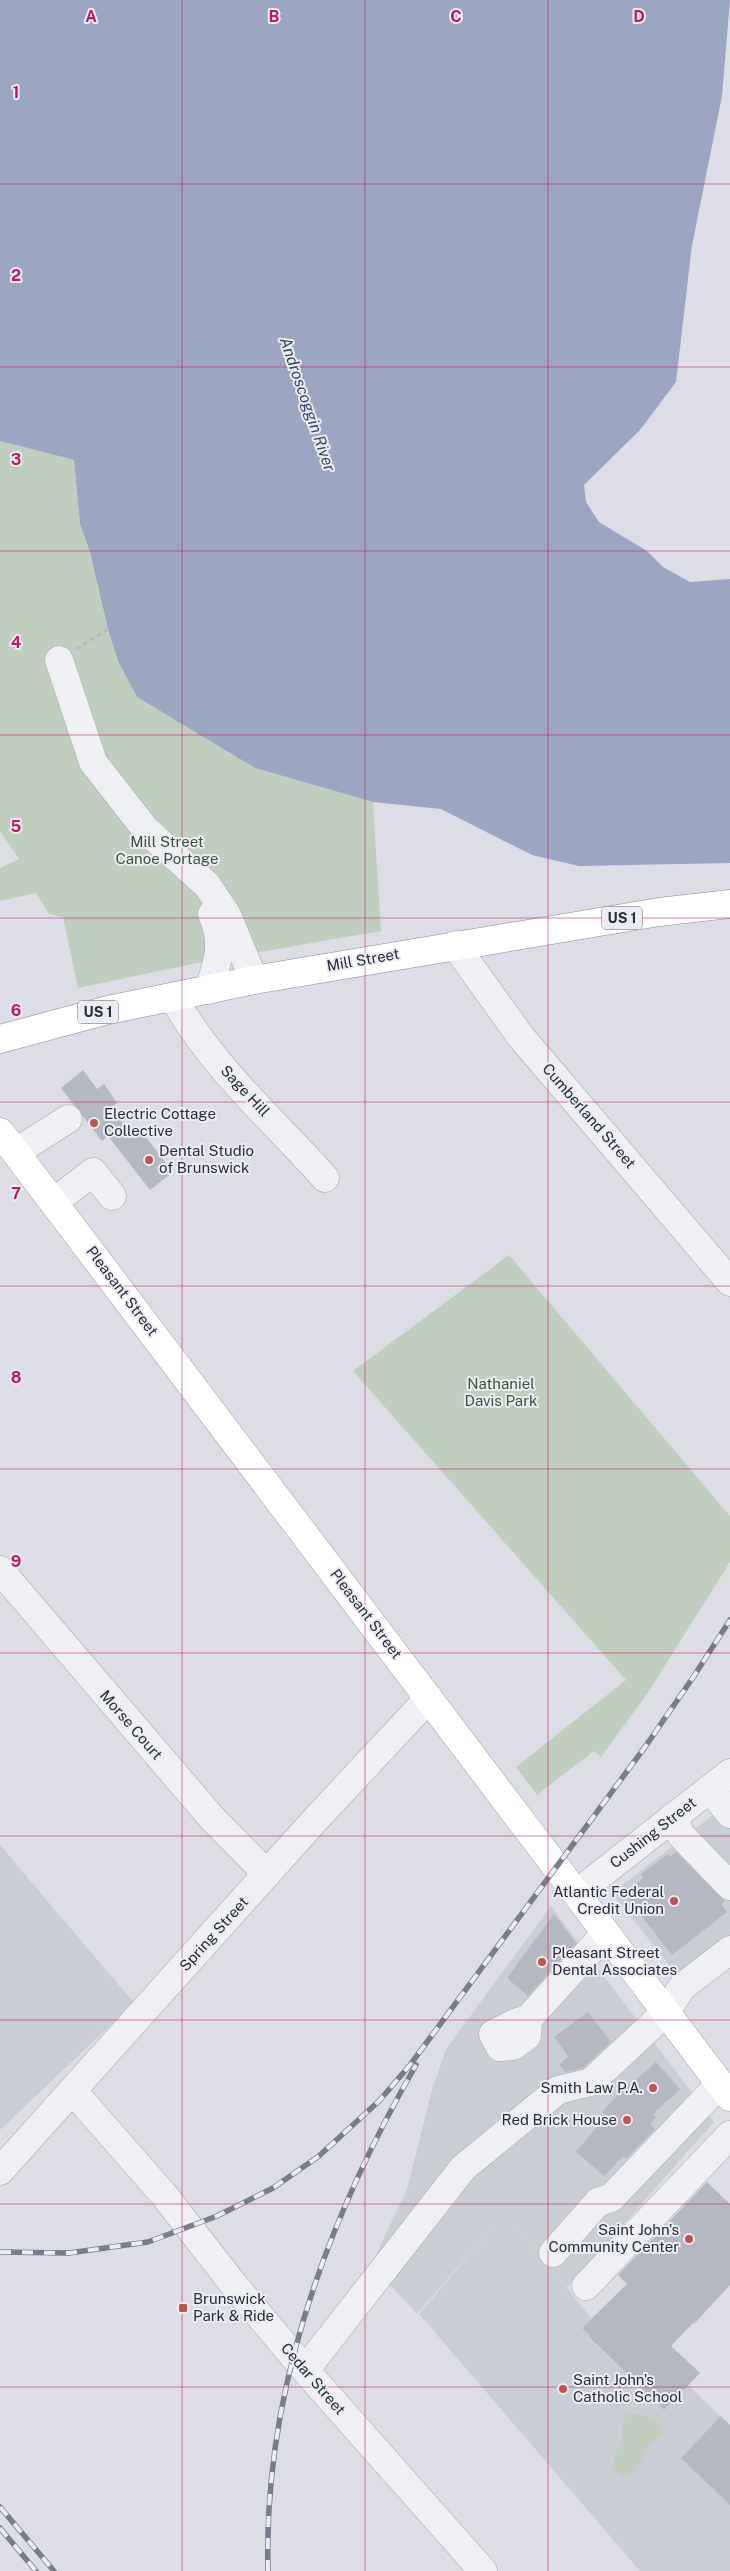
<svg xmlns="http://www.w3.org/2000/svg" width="730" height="2571" viewBox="0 0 730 2571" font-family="'Public Sans',sans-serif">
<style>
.built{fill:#cbcdd5}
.green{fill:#c0cebf}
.water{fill:#9ca6c1}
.building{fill:#b5b7c1}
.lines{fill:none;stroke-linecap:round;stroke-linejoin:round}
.minor-casing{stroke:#a3a5ae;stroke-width:29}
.major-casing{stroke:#9ea1af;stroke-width:29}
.highway-casing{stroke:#868a99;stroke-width:29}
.path{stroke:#b7b9c0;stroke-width:3;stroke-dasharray:4 4;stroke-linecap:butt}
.minor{stroke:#eff0f4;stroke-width:28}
.major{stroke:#fff;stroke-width:28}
.highway{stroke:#fff;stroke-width:28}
.rail-casing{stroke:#787c8c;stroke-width:5.5}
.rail{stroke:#ecedf3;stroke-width:4;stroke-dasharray:11;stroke-linecap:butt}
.grid{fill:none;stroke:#c2185b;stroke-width:1;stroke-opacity:0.55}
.poi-dot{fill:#bc5550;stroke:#ecedf3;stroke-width:2}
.labels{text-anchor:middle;stroke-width:4;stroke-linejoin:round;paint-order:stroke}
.shield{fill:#ecedf3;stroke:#636571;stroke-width:1}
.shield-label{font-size:14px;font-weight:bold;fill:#282b39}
.park-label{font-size:15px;fill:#375338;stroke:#ecedf3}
.street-label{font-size:15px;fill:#282b39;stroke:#ecedf3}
.poi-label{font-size:15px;fill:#282b39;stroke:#ecedf3;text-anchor:start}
.water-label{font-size:16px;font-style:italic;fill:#384468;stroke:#ecedf3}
.grid-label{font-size:16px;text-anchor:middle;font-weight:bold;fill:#c2185b;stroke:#ecedf3;stroke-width:4;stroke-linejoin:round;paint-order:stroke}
</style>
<rect width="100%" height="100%" fill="#dddee5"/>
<path class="built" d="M730 1802V1964L692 1994 612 1893Z
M0 1845 134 2003 0 2130Z
M551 1906 714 2122 567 2288 505 2212 591 2318 582 2328 590 2336 589 2338 664 2410 688 2385 730 2425V2571H640L419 2314 495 2224 417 2314 388 2283 373 2261 407 2189 432 2090 446 2049Z"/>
<path class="green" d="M0 441 74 460 80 524 90 552 108 629 118 661 137 697 255 768 373 802 381 931 207 961 78 988 63 917 49 914 36 893 0 901V868L19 859 0 831Z
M509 1255 730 1516V1562L649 1691 601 1757 594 1751 537 1795 516 1767 626 1680 353 1371Z
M631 2413 654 2418 661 2429V2435L651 2443 634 2472 625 2477 614 2468 613 2459 623 2439V2422L627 2415Z"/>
<path class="water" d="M0 0H730L722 96 692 245 676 382 640 430 584 485 586 502 599 522 647 551 663 567 690 582 730 579V863L579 866 532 855 441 809 373 802 255 768 137 697 118 661 108 629 90 552 80 524 74 460 0 441Z"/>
<path class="building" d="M83 1070 97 1089 104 1084 117 1103 111 1107 130 1133 138 1127 173 1172 150 1190 108 1136 102 1141 61 1088Z
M676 1852 725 1901 721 1904 727 1912 672 1955 628 1899 629 1890 643 1878 641 1874 668 1854 670 1857Z
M554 1914 576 1943 528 1996 507 1978Z
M588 2012 611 2042 583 2068 565 2072 559 2064 569 2057 554 2037Z
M656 2062 680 2089 653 2114 656 2117 650 2124 655 2129 626 2159 623 2156 604 2176 576 2152 606 2116 602 2112 627 2084 629 2086Z
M707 2182 730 2204V2285L694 2324 693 2323 671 2346 700 2373 664 2410 589 2337 590 2336 582 2328 627 2284 618 2275Z
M721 2416 730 2425V2505L681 2458Z"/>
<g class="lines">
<g class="minor-casing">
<path id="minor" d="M59 660 93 762 146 830 207 885 227 915 254 980
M455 945 521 1037 730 1282
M209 990C218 960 225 944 212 914
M173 997C211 1066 273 1120 325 1178
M16 1152 68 1119
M54 1202 93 1172 112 1196
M0 1570 211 1817 267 1874
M710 1789 730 1814
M673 1817 681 1835 730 1886
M577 1893 730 1773
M528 2019 527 2036 513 2046 500 2047 493 2034 515 2023 528 2019 606 1933
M72 2090 164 2195 234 2285 305 2370 483 2571
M0 2171 315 1820 429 1698
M553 2253 598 2202 611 2198 720 2084
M586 2286 730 2135
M305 2370 463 2168 558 2090 591 2082 666 2012 682 1987 730 1950"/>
</g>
<g class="major-casing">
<path id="major" d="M0 1132 730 2097"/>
</g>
<g class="highway-casing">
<path id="highway" d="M0 1039 108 1010 254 980 659 912 730 904"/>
</g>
<path class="path" d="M77 649 108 629"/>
<use href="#minor" class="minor"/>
<use href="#major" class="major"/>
<use href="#highway" class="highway"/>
<g class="rail-casing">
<path id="rail" d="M0 2252 69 2253 148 2242 217 2216 273 2188 319 2156 379 2101 410 2065 645 1747 694 1676 730 1620
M0 2507 54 2571
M0 2528 36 2571
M268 2571C263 2392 328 2218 416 2065"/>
</g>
<use href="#rail" class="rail"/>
</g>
<path class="grid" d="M182 0V2571M365 0V2571M548 0V2571M0 184H730M0 367H730M0 551H730M0 735H730M0 918H730M0 1102H730M0 1286H730M0 1469H730M0 1653H730M0 1836H730M0 2020H730M0 2204H730M0 2387H730"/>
<g class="poi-dot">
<circle cx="94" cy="1123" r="5"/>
<circle cx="149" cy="1160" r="5"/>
<circle cx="674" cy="1901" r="5"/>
<circle cx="542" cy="1962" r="5"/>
<circle cx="653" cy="2088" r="5"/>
<circle cx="627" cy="2120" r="5"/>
<circle cx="689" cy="2239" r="5"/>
<rect x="178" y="2303" width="10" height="10" rx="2.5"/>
<circle cx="563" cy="2389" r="5"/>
</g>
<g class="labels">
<g class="shield">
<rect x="602" y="906.5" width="40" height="23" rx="4"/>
<rect x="78" y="1000.5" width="40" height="23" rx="4"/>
</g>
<g class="shield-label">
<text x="622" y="923">US 1</text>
<text x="98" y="1017">US 1</text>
</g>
<g class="park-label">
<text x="167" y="847">Mill Street<tspan x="167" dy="17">Canoe Portage</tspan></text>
<text x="501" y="1389">Nathaniel<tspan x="501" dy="17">Davis Park</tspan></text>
</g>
<g class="street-label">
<text transform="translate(363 960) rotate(-10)" y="5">Mill Street</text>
<text transform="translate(245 1091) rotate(47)" y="5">Sage Hill</text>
<text transform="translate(589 1116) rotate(49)" y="5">Cumberland Street</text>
<text transform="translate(122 1291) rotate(53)" y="5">Pleasant Street</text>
<text transform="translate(366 1614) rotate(53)" y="5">Pleasant Street</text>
<text transform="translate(131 1725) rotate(49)" y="5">Morse Court</text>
<text transform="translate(653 1833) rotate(-38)" y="5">Cushing Street</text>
<text transform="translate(214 1934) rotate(-48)" y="5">Spring Street</text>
<text transform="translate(313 2379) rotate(49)" y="5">Cedar Street</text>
</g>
<g class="poi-label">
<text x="104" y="1119">Electric Cottage<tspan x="104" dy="17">Collective</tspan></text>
<text x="159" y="1156">Dental Studio<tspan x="159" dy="17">of Brunswick</tspan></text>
<text x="664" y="1897" text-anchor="end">Atlantic Federal<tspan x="664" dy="17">Credit Union</tspan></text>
<text x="552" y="1958">Pleasant Street<tspan x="552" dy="17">Dental Associates</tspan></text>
<text x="643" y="2093" text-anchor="end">Smith Law P.A.</text>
<text x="617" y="2125" text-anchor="end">Red Brick House</text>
<text x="679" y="2235" text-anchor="end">Saint John's<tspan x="679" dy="17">Community Center</tspan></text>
<text x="193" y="2304">Brunswick<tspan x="193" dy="17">Park &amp; Ride</tspan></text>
<text x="573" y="2385">Saint John's<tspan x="573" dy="17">Catholic School</tspan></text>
</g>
<g class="water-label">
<text transform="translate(308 404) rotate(71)" y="6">Androscoggin River</text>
</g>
</g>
<g class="grid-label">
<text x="91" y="22">A</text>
<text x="274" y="22">B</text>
<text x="456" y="22">C</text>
<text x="639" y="22">D</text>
<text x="16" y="98">1</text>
<text x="16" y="281">2</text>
<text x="16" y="465">3</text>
<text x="16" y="648">4</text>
<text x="16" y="832">5</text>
<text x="16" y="1016">6</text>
<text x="16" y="1199">7</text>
<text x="16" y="1383">8</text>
<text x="16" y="1567">9</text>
</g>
</svg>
